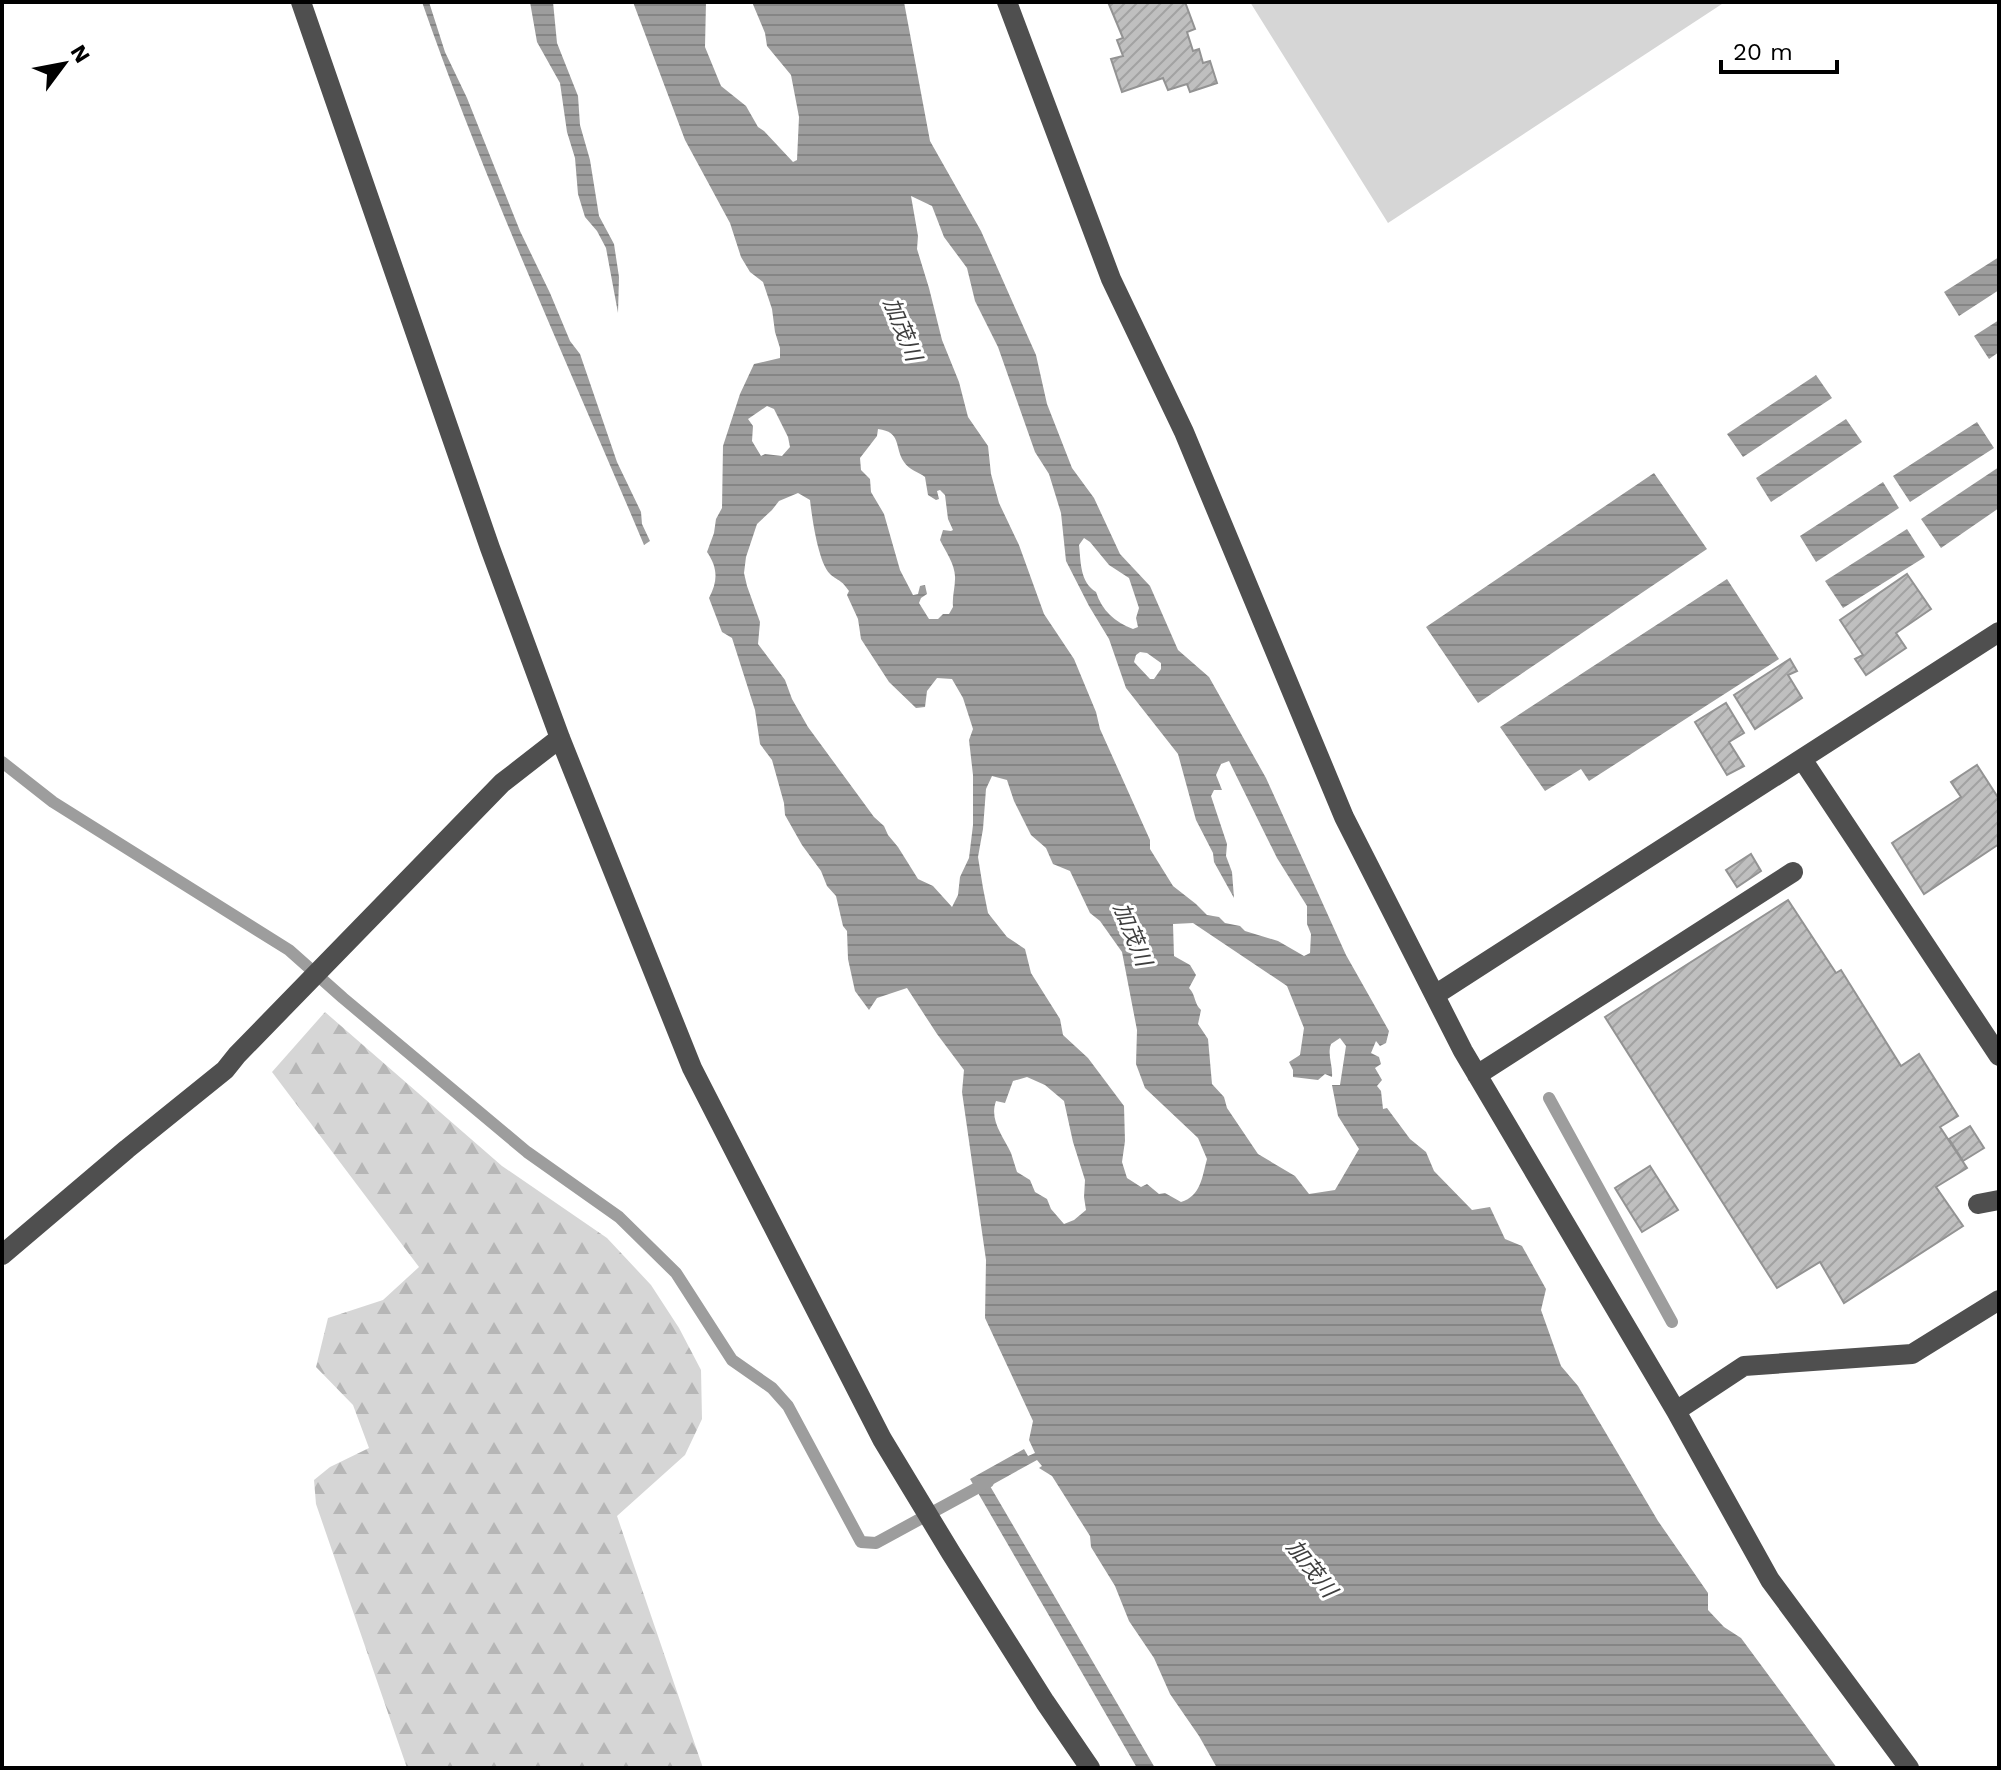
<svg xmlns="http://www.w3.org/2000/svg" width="2001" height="1770" viewBox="0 0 2001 1770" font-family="'Work Sans','Noto Sans JP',sans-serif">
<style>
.green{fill:#d6d6d6}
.forest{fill:url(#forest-firs)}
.water{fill:url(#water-rules);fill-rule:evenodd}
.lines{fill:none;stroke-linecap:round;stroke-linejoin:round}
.stream{stroke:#9d9d9d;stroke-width:12}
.building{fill:url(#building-hatch);stroke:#939393;stroke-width:2}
.minor{stroke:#4f4f4f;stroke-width:20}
.labels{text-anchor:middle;stroke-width:6;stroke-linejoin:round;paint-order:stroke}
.water-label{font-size:22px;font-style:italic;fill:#3e3e3e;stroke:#fff}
</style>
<defs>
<pattern id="forest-firs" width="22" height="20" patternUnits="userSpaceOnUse" patternTransform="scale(2)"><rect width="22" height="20" fill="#d6d6d6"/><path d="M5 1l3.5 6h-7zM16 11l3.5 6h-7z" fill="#b6b6b6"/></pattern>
<pattern id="water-rules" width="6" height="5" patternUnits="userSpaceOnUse" patternTransform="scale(2)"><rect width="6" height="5" fill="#9d9d9d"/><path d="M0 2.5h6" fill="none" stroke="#858585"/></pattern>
<pattern id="building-hatch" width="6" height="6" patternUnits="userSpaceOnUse" patternTransform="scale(2)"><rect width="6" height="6" fill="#bfbfbf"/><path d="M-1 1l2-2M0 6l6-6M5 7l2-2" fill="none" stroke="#a2a2a2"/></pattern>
</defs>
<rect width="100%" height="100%" fill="#fff"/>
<path class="green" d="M1250 2H1725L1388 223Z"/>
<path class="forest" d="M325 1012 502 1166 607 1238 651 1285 679 1328 701 1370 702 1419 685 1455 617 1516 703 1768H407L316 1504 314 1480 330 1467 369 1448 353 1405 316 1367 328 1318 383 1300 419 1267 272 1072Z"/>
<path class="water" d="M422 2H429L445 52 467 98 520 231 550 293 570 341 580 354 617 462 641 512 642 524 650 541 644 545C568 364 486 186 422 2Z
M530 2H553L557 43 578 96 580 125 590 160 599 216 614 244 619 277 618 313 606 248 597 231 585 217 578 194 575 158 567 132 560 83 537 42Z
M633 2H706L705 47 721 86 746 106 758 127 764 131 793 162 797 160 799 117 791 75 767 46 765 33 752 2H904L930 141 981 231 1036 355 1047 404 1072 468 1094 498 1120 554 1150 586 1178 650 1209 677 1266 778 1346 955 1389 1031 1386 1043 1380 1046 1376 1041 1371 1053 1379 1057 1381 1064 1375 1068 1382 1080 1377 1086 1381 1091 1383 1109 1387 1108 1410 1139 1426 1152 1434 1171 1472 1210 1490 1207 1505 1239 1522 1246 1546 1289 1541 1310 1561 1366 1578 1386 1658 1521 1708 1593V1610L1724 1627 1741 1638 1837 1768H1217L1199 1736 1170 1694 1154 1658 1129 1621 1115 1586 1091 1547 1090 1536 1052 1476 1039 1468 1042 1466 1037 1460 990 1486 1155 1768H1137L970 1479 1024 1449 1028 1456 1035 1453 1029 1440 1033 1421 985 1318 986 1260 962 1092 964 1070 937 1034 907 988 877 998 869 1010 855 991 848 959 847 931 843 926 836 896 827 886 821 871 802 845 785 815 784 803 772 760 760 744 755 710 732 638 722 632 709 598C718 581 718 568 707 552L714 533 716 519 722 508 723 446 740 394 754 364 780 358V348L775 332 772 309 763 282 750 272 741 257 730 223 685 140ZM911 196 932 206 944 237 967 268 975 301 998 347 1035 452 1049 474 1061 513 1066 561 1089 606 1109 639 1126 688 1178 754 1196 820 1213 853 1214 862 1234 898 1232 872 1226 856 1227 844 1211 796 1214 790H1222L1216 775 1221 764 1229 761 1277 858 1307 906V924L1311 934 1310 953 1304 956 1278 941 1245 931 1240 926 1225 923 1219 917 1207 915 1196 904 1173 886 1150 849V840L1100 729 1096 712 1074 659 1044 614 1019 545 999 503 991 474 988 446 968 417 959 382 942 340 929 288 917 249 918 236ZM767 406 774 409 788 437 790 447 782 456 765 454 761 456 752 441 753 426 748 419ZM878 429C902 432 894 447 904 462 909 470 919 472 925 477L928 495 936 500 939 499 937 491 940 490 945 495 948 519 953 530 951 531 943 530 940 540C945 551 956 565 955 579 955 588 952 597 953 607L949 614H943L938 619H929L919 603 921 598 927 594 925 585 920 586 918 594 913 595 900 570 884 514 871 492 870 479 861 470 860 458 877 436ZM798 493 810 500C812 517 818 562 830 574 839 582 841 579 849 591L847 595 858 619 861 639 889 682 916 708 925 707 927 691 937 678 952 679 963 698 973 729 969 740 973 775V825L969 858 960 877 958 895 952 907 933 886 918 879 898 847 888 835 884 826 874 817 808 727 792 699 785 680 758 644 760 622 747 586 744 573 746 557 757 524 772 510 779 501ZM1084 538 1090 542 1109 565 1129 578 1139 608 1136 618 1138 627 1133 629C1115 622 1102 611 1096 592 1080 582 1081 563 1079 545ZM1140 652 1147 653 1161 663V669L1154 679H1150L1134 662 1136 655ZM992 776 1007 780 1014 801 1031 835 1046 848 1053 864 1070 871 1090 913 1100 921 1122 952 1137 1030 1136 1064 1145 1088 1198 1138 1207 1159C1202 1177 1201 1196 1181 1202L1165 1193 1159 1194 1147 1184 1141 1187 1127 1178 1122 1162 1125 1141 1124 1106 1088 1058 1063 1035 1060 1019 1031 973 1025 949 1007 937 988 913 983 888 978 857 983 829 986 789ZM1193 923 1287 986 1304 1028 1300 1055 1289 1062 1293 1070V1077L1318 1080 1325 1074 1332 1077C1333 1065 1327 1055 1331 1044L1340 1038 1346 1046 1340 1085H1332L1338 1116 1359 1149 1335 1190 1309 1194 1295 1176 1258 1154 1227 1108 1224 1097 1212 1084 1208 1039 1198 1024 1201 1010C1194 1004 1196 995 1189 988L1196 975 1190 965 1174 956 1173 924ZM1027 1077 1045 1085 1064 1101 1073 1142 1085 1180 1084 1197 1086 1210 1074 1220 1064 1224 1051 1209 1047 1199 1035 1192 1030 1180 1017 1172C1015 1166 1013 1159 1011 1153 1003 1136 989 1120 996 1101L1005 1103 1013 1081Z
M1999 257V290L1959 316 1944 292Z
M1999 320V352L1989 359 1974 336Z
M1816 375 1832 398 1743 457 1727 434Z
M1846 419 1862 442 1771 502 1756 478Z
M1977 422 1994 448 1910 502 1893 476Z
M1999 467V508L1941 548 1921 519Z
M1654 473 1707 549 1478 703 1426 627Z
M1883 482 1899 508 1816 562 1800 536Z
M1907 529 1925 557 1843 608 1825 581Z
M1727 579 1779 659 1589 781 1581 769 1545 791 1500 727Z"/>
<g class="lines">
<path class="stream" d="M2 762 53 802 289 950 343 998 527 1152 619 1217 676 1273 732 1360 772 1388 788 1406 861 1542 876 1543 988 1482
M1549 1098 1672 1322"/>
</g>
<path class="building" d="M1108 2H1185L1195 29 1187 32 1193 51 1199 49 1203 63 1210 61 1217 83 1190 92 1187 84 1168 90 1163 78 1122 92 1111 59 1123 56 1117 40 1123 38Z
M1907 574 1931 609 1896 633 1906 648 1866 675 1855 659 1863 655 1840 620Z
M1790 659 1797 671 1788 675 1802 698 1755 729 1734 695Z
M1726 703 1744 733 1729 742 1744 766 1727 775 1695 722Z
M1977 765 1999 799V844L1924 894 1892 843 1961 797 1951 782Z
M1751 854 1761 871 1737 887 1726 870Z
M1788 900 1836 973 1841 970 1901 1066 1919 1054 1958 1116 1940 1127 1967 1168 1936 1187 1963 1226 1844 1303 1820 1262 1777 1288 1605 1017Z
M1970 1126 1984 1148 1963 1161 1949 1139Z
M1650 1166 1678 1210 1642 1232 1615 1188Z"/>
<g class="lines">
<path class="minor" d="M301 2 490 548 560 738 692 1068 882 1439 951 1553 1045 1702 1090 1768
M1007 2 1111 279 1184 432 1344 817 1463 1051 1676 1411 1770 1580 1909 1768
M1802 759 1999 1056
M1435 995 1999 632
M1477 1075 1793 872
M1978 1204 1999 1200
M2 1255 127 1149 225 1070 237 1055 502 783 560 738
M1676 1411 1744 1366 1912 1354 1999 1300"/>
</g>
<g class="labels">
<g class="water-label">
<text transform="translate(903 329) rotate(68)" y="8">加茂川</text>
<text transform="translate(1133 934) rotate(68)" y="8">加茂川</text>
<text transform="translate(1312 1568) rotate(52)" y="8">加茂川</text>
</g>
</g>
<rect width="2001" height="1770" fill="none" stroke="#000000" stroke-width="8"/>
<g transform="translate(64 64) rotate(58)" stroke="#ffffff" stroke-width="6" paint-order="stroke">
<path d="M0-6L14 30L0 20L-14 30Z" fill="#000000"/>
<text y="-12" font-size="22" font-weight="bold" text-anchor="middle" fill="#000000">N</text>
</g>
<path d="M1721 60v12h116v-12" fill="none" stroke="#000000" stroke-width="4"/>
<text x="1733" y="60" font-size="24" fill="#000000" stroke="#ffffff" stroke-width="6" paint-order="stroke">20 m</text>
</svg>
